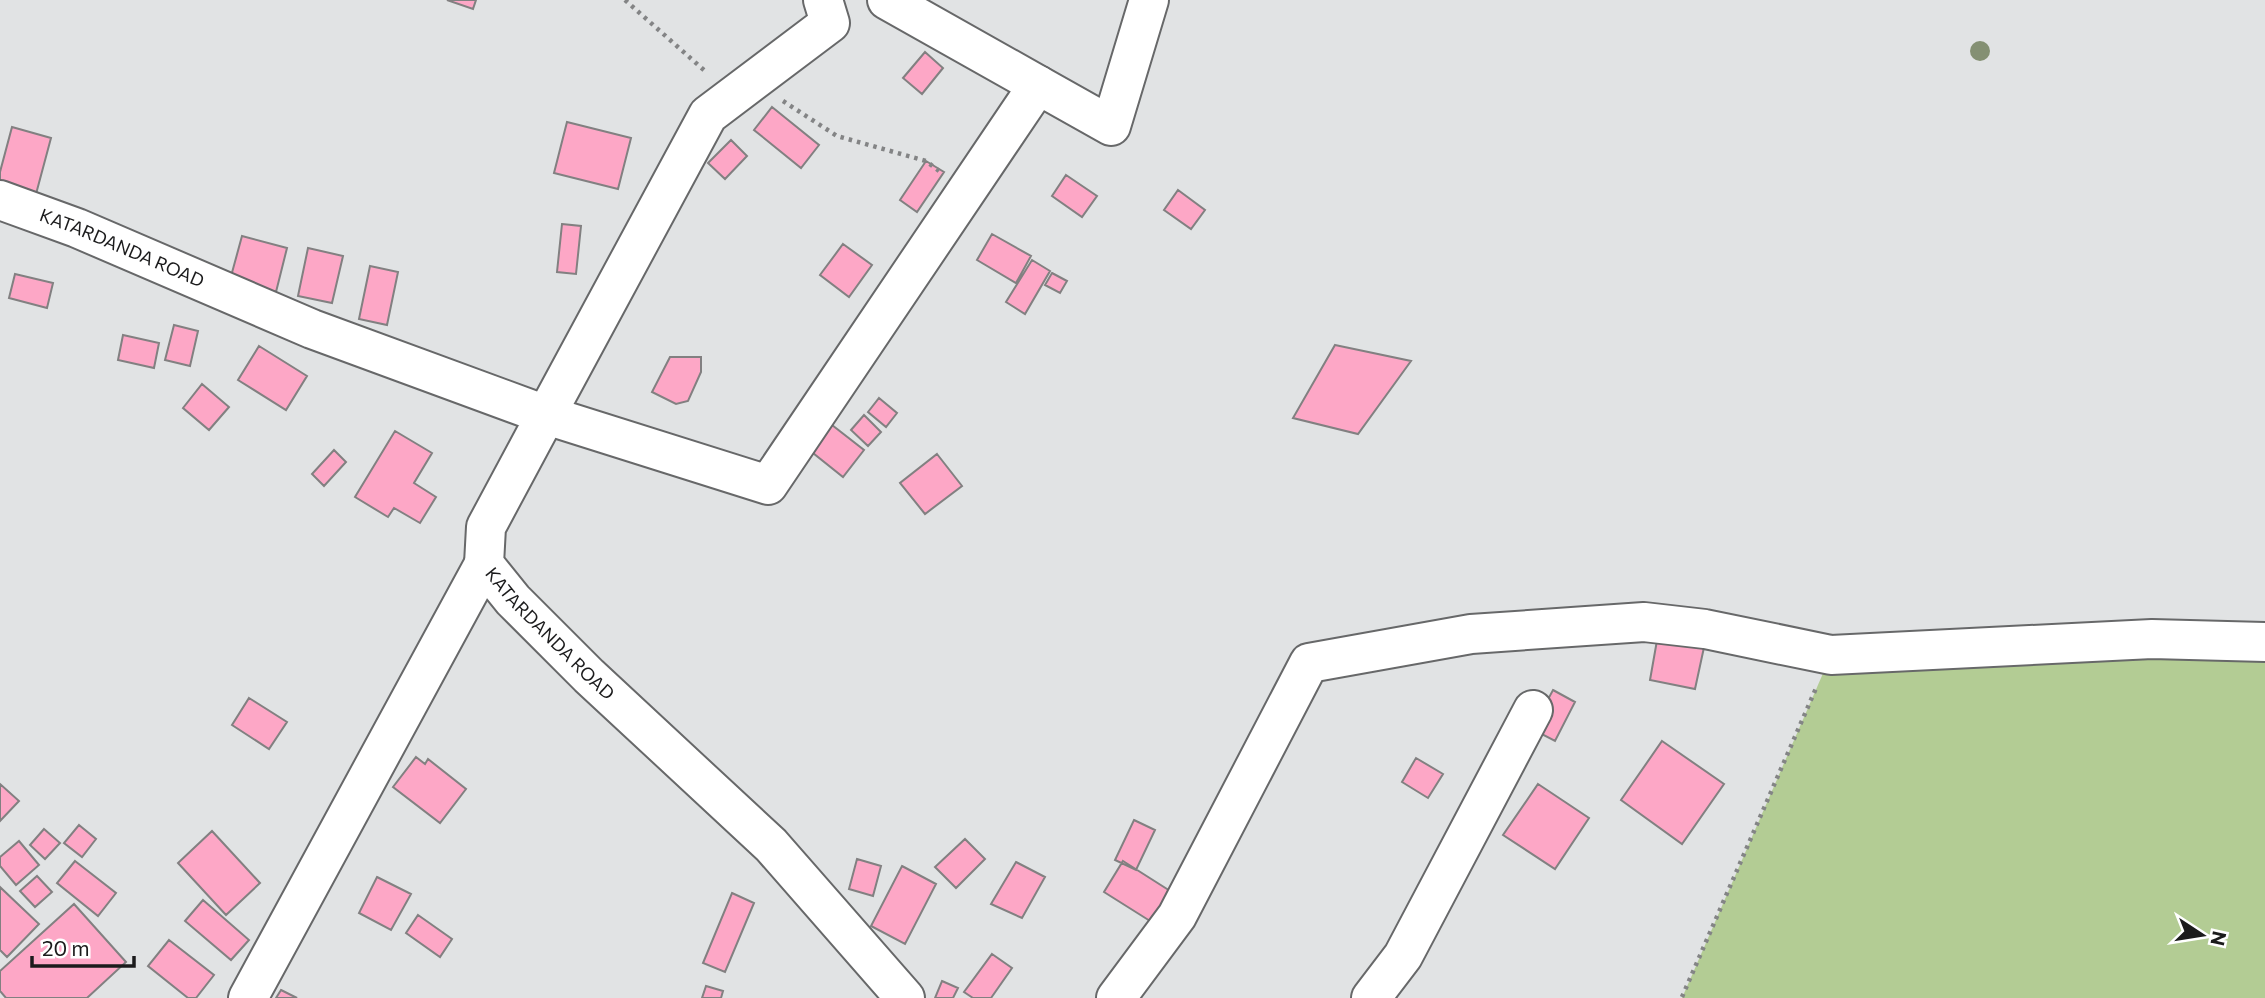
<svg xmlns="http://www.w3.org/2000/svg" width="2265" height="998" viewBox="0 0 2265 998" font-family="Commissioner,sans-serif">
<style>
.green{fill:#b3cc94}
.building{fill:#fda7c6;stroke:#828081;stroke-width:2}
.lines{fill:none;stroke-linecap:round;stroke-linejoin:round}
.minor-casing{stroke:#676869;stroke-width:42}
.path{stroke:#838485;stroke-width:4.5;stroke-dasharray:3.5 5;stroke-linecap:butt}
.minor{stroke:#fff;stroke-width:38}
.tree{fill:#849073}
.labels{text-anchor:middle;stroke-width:5;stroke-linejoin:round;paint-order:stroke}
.street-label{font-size:18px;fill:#1b1b1c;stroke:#fff}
</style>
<rect width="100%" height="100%" fill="#e1e3e4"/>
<path class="green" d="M2265 642V998H1682L1831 655Z"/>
<path class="building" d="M447 0H476L473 9Z
M925 52 943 68 922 94 903 78Z
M772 107 819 145 801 168 754 130Z
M567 122 631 138 618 189 554 173Z
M12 127 51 138 36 194 0 185V172Z
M731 140 747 156 725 179 708 163Z
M926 161 944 172 917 212 900 200Z
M1066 175 1097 196 1082 217 1052 196Z
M1178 190 1205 210 1191 229 1164 210Z
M562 224 581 226 576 274 557 272Z
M992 234 1031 256 1016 283 977 260Z
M242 236 287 248 276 292 230 280Z
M843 244 872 265 849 297 820 275Z
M308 248 343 256 332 303 298 296Z
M1032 260 1050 271 1025 314 1006 302Z
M370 266 398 272 387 325 359 319Z
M1052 273 1067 281 1060 293 1045 285Z
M15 274 53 283 47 308 9 298Z
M174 325 198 331 190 366 165 360Z
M123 335 159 343 154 368 118 360Z
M1335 345 1411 361 1358 434 1293 418Z
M259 346 307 376 286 410 238 380Z
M670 357H701V372L688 401 676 404 652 392Z
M202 384 229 407 209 430 183 408Z
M879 398 897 413 886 427 868 412Z
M864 415 881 432 868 446 851 430Z
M823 418 864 450 843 477 803 445Z
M395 431 432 453 414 483 436 497 420 523 394 508 388 517 355 497Z
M334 450 346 462 324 486 312 474Z
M937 454 962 486 925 514 900 483Z
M1659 629 1706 638 1695 689 1650 680Z
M1553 690 1575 702 1555 741 1532 729Z
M249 698 287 722 269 749 232 725Z
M1662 741 1724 784 1682 844 1621 800Z
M416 757 425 764 428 759 466 789 440 823 393 787Z
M1416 758 1443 774 1428 798 1402 782Z
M0 784 19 801 0 821Z
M1538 784 1589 818 1555 869 1503 835Z
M1134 820 1155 830 1136 870 1115 860Z
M79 825 96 839 82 857 64 843Z
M44 829 60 843 45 859 30 845Z
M212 831 260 883 226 915 178 863Z
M965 839 985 859 956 888 935 867Z
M19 841 39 865 16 885 0 866V857Z
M857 859 881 866 873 896 849 889Z
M75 861 116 893 98 916 57 883Z
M1123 861 1178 896 1158 926 1104 892Z
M1016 862 1045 877 1022 918 991 904Z
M902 866 936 884 905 944 871 926Z
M37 876 52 892 35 907 20 891Z
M377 877 411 894 391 930 359 913Z
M0 887 39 924 7 957 0 950Z
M732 893 754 903 725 972 703 963Z
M203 900 249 940 231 960 185 921Z
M74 904 126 962 87 998H6L0 991V971Z
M418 915 452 939 440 957 406 933Z
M169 940 214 975 196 998H188L148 966Z
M992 954 1012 968 991 998H973L964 992Z
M942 981 958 988 953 998H935Z
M706 986 723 991 721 998H702Z
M281 990 297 998H276Z"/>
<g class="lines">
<g class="minor-casing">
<g id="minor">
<path d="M823 0 830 23 708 115 546 415 768 485 1038 85 1111 126 1149 0"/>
<path d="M887 0 1038 85"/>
<path id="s1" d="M0 200 77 228 312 329 546 415 486 527 484 564 513 600 589 676 771 845 905 998"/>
<path d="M248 998 484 564"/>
<path d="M1116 998 1177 916 1309 663 1471 634 1644 622 1705 629 1831 655 2152 639 2265 642"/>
<path d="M1371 998 1403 956 1533 710"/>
</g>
</g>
<path class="path" d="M625 0 705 71
M783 101 837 136 926 161 939 171
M1682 997 1817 686"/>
<use href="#minor" class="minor"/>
</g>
<circle class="tree" cx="1980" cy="51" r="10"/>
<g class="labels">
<g class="street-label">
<text dy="6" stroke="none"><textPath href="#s1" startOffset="131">KATARDANDA ROAD</textPath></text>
<text dy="6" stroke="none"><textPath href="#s1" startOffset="847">KATARDANDA ROAD</textPath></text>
</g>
</g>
<g transform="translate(2202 935) rotate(102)" stroke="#ffffff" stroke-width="5" paint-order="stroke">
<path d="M0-5L12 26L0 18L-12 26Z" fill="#1b1b1c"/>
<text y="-10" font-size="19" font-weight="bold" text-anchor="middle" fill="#1b1b1c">N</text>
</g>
<path d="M32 956v10h102v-10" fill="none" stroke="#1b1b1c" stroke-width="3.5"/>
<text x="42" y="956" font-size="21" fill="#1b1b1c" stroke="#ffffff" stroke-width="5" paint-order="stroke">20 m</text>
</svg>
